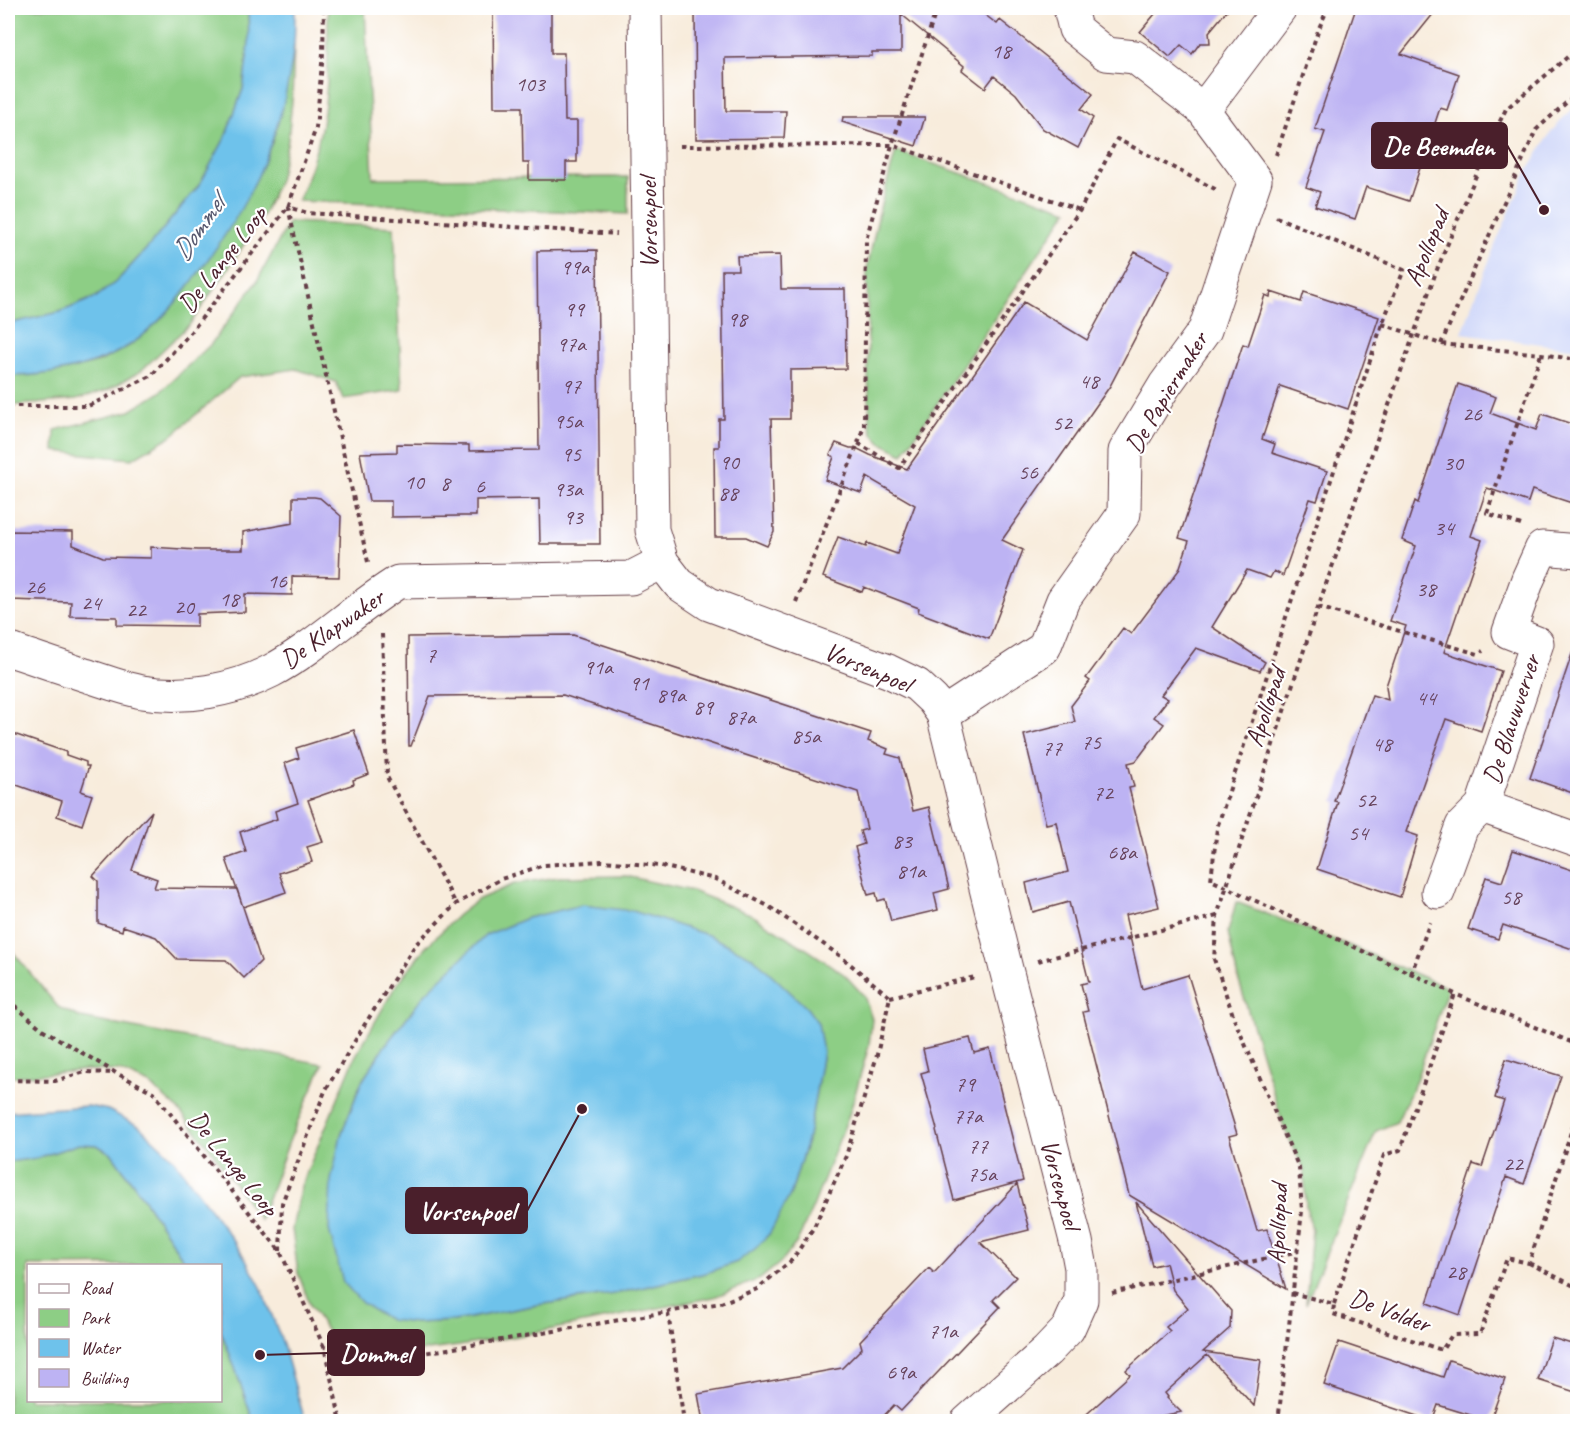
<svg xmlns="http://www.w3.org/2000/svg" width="1585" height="1429" viewBox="0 0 1585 1429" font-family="Caveat,sans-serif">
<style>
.built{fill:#d1d9f9}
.green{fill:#8dce85;stroke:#6c7658;stroke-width:1.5;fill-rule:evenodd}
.water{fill:#6ec2eb;stroke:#5c708b;stroke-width:1.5}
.building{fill:#bdb3f3}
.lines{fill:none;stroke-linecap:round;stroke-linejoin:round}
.street-casing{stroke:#643e46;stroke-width:35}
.path{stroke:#643e46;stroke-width:4;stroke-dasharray:4.5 4.5;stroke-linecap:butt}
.street{stroke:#fff;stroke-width:33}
.labels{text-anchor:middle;stroke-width:4.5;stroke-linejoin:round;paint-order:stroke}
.number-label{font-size:22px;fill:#67445d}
.street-label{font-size:26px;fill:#4a1f2b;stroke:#fff}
.water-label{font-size:27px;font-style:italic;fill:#57586e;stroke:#fff}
.leader{fill:none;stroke:#4a1f2b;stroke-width:2}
.callout-dot{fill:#4a1f2b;stroke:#fff;stroke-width:2}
.callout{fill:#4a1f2b;stroke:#4a1f2b;stroke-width:2}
.callout-label{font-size:27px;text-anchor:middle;font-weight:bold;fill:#fff}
</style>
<rect width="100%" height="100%" fill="#fff"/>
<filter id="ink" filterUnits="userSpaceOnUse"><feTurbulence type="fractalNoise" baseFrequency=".0167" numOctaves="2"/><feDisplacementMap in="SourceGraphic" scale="12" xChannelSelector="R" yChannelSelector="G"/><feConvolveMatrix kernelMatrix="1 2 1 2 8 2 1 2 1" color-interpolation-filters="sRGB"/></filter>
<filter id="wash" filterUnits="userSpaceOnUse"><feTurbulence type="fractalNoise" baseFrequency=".008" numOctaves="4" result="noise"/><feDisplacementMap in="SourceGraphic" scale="24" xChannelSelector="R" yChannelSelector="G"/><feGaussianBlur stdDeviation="1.35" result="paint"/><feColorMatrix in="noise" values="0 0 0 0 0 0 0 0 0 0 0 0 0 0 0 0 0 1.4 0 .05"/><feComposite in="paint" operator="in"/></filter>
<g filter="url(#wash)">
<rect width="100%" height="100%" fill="#f8ecdc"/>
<path class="built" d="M1577 103V349L1462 333 1495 245 1526 174 1551 132Z"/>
<path class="green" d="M8 8H248L249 42 243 89 225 138 200 184 150 245 117 281 96 297 60 312 8 324Z
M328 8H365L373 178 628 177V214L298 201C310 172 320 142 324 111 329 77 328 42 328 8Z
M294 44 292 101 288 140 279 180 264 213 234 260 190 324 141 371 108 390 76 400 18 405H8V376L62 371 99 362 131 345 161 319 272 143 283 102Z
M896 151 1068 210 903 454 881 443 873 434 870 425 868 371 867 269 880 208Z
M289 222 394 227 402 390 343 399 336 382 296 369 240 377 171 436 132 459 54 451 55 430 130 411 159 393 211 344 256 283Z
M626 876 692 891 750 914 808 950 845 975 864 996 872 1019 869 1045 850 1112 813 1207 797 1242 781 1262 760 1279 714 1297 513 1337 459 1346 420 1351H381L344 1345 328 1333 310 1305 298 1273 292 1229 301 1186 355 1057 395 987 424 949 458 915 479 899 514 884 558 877ZM426 993 823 1052 808 1137 791 1193 706 1273 614 1294 537 1305 454 1321 415 1323 341 1135 361 1083 384 1047Z
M1236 902 1348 945 1448 988 1415 1083 1397 1122 1376 1131 1306 1304 1312 1229 1306 1207 1304 1169 1284 1128 1237 975 1228 932Z
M8 946 58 1007 81 1018 323 1064 290 1139 260 1220 209 1147 177 1108 149 1084 119 1071 89 1070 8 1077Z
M79 1144 97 1145 112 1154 135 1186 187 1265 28 1266V1400H220L221 1331 235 1368 253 1421H8V1290L14 1272 8 1254V1162L37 1158Z"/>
<path class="water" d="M248 8H295C295 20 295 32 294 44 289 93 273 149 250 192 237 218 221 242 204 265 184 294 159 326 130 345 94 368 49 376 8 376V324L60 312 96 297 117 281 150 245 200 184 225 138 243 89 249 42Z
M582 905 633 911 708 935 754 958 807 1008 818 1023 823 1052 808 1137 791 1193 770 1233 756 1248 737 1262 706 1273 614 1294 537 1305 454 1321 415 1323 389 1320 362 1303 343 1282 329 1230 331 1180 341 1135 361 1083 384 1047 426 993 486 935 527 918Z
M88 1106 108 1110 139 1126 173 1158 240 1250 261 1287 283 1344 305 1421H253L235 1368 221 1331 220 1266 187 1265 135 1186 112 1154 97 1145 79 1144 37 1158 8 1162V1112Z"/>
<g id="blocks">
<path class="building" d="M493 8H551V53H564L565 121H577V162H566V180H529V163H523L522 107H494Z
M810 8H976L997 24 1000 20 1093 94 1081 109 1093 118 1078 148 1043 129 1016 94 994 76 985 88 962 70 964 66 901 14V52H872V56L725 58 726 111H786L784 138 696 139 695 10 810 9Z
M1160 8H1229L1209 32 1210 43H1200L1192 54 1181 45 1170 57 1140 32Z
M1356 8H1438L1401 54 1459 74 1447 110 1440 108 1409 201 1366 187 1355 219 1315 206 1320 192 1306 187 1325 132 1315 129Z
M843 117H925L916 146 842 122Z
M597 250 600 544H540L539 499 476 500V516H461L391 517V501H369L360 453 397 452V444L469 445V451L539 450 537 251Z
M1135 252 1170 271 1110 386 1002 540 1023 550 989 639 918 612 919 608 864 587 862 592 823 577 838 537 866 547 867 543 897 554 915 505 867 477 861 493 825 480 834 457 830 455 836 443 850 448H856L870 455 907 469 1024 302 1087 340Z
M780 255 781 289H845L846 369 790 370V419H771L774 532 767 546 746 537H715L714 447H719V419H724L722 270H738L737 256Z
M1271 292 1301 302 1304 292 1379 317 1348 409 1280 386 1262 439 1275 444 1272 453 1327 471 1317 501 1310 499 1283 576 1274 571 1270 578 1247 570 1212 627 1265 662 1260 671 1196 648 1161 695 1168 699 1154 717 1164 724 1136 761 1128 763 1134 787 1129 788 1159 907 1125 915 1142 989 1188 975 1237 1134 1229 1136 1257 1231 1267 1229 1286 1289 1129 1195 1083 1012 1088 1011 1081 984 1089 982 1069 902 1033 912 1029 898 1026 883 1068 872 1056 822 1046 824 1024 735 1075 722 1071 706 1090 681 1086 678 1123 628 1131 634 1179 570 1189 541 1179 538 1204 463 1243 344 1248 346 1265 295 1270 297Z
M1458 384 1496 397 1490 413 1536 430 1542 414 1578 426V505L1532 490 1528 502 1487 488 1471 536 1482 540 1444 652 1501 671 1481 731 1446 719 1406 832 1418 836 1400 897 1317 869 1338 802 1334 801 1372 695 1388 700 1386 686 1406 626 1390 621 1416 546 1402 540 1415 501 1418 503Z
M293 497H314L320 498 341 516 339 577 292 576V595L245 594V612L197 614V626L117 625V617L70 616 71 602 11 600V566H8V531L73 532V545L103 557 151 558V547L197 550H243V532L293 523Z
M573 635 871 733 868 741 888 749 886 754 900 758 913 811 929 807 949 889 934 893 938 910 891 921 885 899 878 901 876 893 868 895 855 847 864 844 860 831 867 829 858 792 563 695 430 696 411 746H409L408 637Z
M1573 651 1578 652V795L1530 778Z
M354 730 369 774 353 780 354 784 308 800 323 842 307 847 312 862 279 873 286 892 243 907 226 859 246 852 240 832 277 819 275 811 298 803 285 763 299 758 296 748Z
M8 732 66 752V755L86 762V766H89L81 791 92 795 82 825 57 816 62 801 8 782Z
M152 811 132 870 157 879 154 888 237 889 261 961 244 978 226 960 177 959 156 937 123 926 122 931 98 923V881L93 876Z
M1513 850 1578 872V951L1503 925 1498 939 1468 929 1486 877 1502 882Z
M970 1038 974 1053 990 1049 1023 1181 954 1200 936 1130 937 1129 921 1073 928 1071 923 1049Z
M1506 1059 1561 1076 1524 1184 1506 1177 1460 1315 1427 1303 1473 1164 1482 1167 1504 1101 1495 1098 1498 1088 1497 1087Z
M1017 1184 1029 1230 980 1242 1016 1277 993 1300 1000 1307 901 1411 894 1405 878 1422H703L698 1394 842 1368 862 1348 860 1341 929 1268 934 1273Z
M1136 1202 1231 1311 1230 1328 1203 1352 1261 1360 1254 1406 1207 1355 1165 1393 1168 1397 1167 1398 1181 1412 1131 1422H1078L1130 1375 1126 1370 1170 1331 1166 1327 1188 1308 1173 1290 1166 1263 1152 1266Z
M1552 1338 1578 1346V1393L1538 1380Z
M1339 1342 1443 1377 1449 1360 1505 1379 1490 1421 1438 1405 1432 1421 1324 1385Z"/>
</g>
</g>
<g filter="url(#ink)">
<use href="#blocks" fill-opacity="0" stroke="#643e46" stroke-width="1.5"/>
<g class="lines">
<g class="street-casing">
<path id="street" d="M645 8 652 530 662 562 679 584 709 604 888 671 917 685 933 700 943 714 1006 969 1076 1241 1081 1268V1300L1068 1329 1047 1351 967 1422
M1203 110 1280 8
M8 649C33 658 59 666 85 675 104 681 123 688 142 692 185 699 232 691 271 671 316 647 354 609 398 582L631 578 662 562
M943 714 1044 648 1063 600 1124 514 1125 451 1165 385 1205 330 1255 180 1203 110 1135 57 1106 54 1075 29 1070 8
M1482 806 1578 840
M1438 892 1462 826 1482 806 1537 643 1509 632 1528 579 1542 548 1578 551"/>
</g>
<path class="path" d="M680 146 892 145 1080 210
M1276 155 1319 28 1328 8
M1276 217 1404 270 1382 324 1217 828 1211 880 1455 994 1578 1045
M1382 324 1441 344 1541 354 1578 360
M1441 344 1536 130 1578 92
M8 406H88L151 376 191 332 288 207 316 128 323 53 324 8
M858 443 864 426 866 240 892 145 937 8
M1521 525 1487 513 1541 354
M368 562 288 207 308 213 617 234
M796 602 858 443 899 468 1080 210 1117 139 1217 190
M1318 607 1478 654 1483 651
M382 634 387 777 456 904
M1038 961 1217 916
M1411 974 1430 922
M890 997 975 977
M8 1000 42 1029 116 1073 153 1092 280 1251 324 1347 341 1422
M8 1080 55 1081 85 1072 115 1073
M280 1251 282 1203 325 1091 365 1024 416 944 456 904 501 879 544 865 602 861 661 866 715 879 768 906 839 955 890 997 876 1059 846 1156 814 1227 792 1260 757 1289 721 1303 382 1360 324 1347
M1529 1263 1578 1288
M1112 1293 1299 1251
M1292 1293 1334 1304 1333 1314 1442 1350 1452 1335 1480 1334 1507 1258 1529 1263 1578 1110
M1334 1304 1384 1155 1400 1150 1455 994
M668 1313 684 1422
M1278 1422 1302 1211 1299 1168 1235 1021 1214 959 1217 916 1318 607 1414 334 1436 272 1492 137 1506 109 1578 48"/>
<use href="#street" class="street"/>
</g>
</g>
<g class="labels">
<g class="number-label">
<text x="1001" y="58">18</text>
<text x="530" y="91">103</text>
<text x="575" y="274">99a</text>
<text x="574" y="316">99</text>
<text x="737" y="326">98</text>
<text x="571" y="351">97a</text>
<text x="1089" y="388">48</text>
<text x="571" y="393">97</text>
<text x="1472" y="421">26</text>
<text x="568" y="428">95a</text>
<text x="1062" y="430">52</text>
<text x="571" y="461">95</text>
<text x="729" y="469">90</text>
<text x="1453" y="470">30</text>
<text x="1028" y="479">56</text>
<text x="414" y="489">10</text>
<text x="445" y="490">8</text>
<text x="480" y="493">6</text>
<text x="568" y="496">93a</text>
<text x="728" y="500">88</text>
<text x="573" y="524">93</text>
<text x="1444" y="535">34</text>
<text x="277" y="588">16</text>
<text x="35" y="594">26</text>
<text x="1426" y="596">38</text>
<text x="229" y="606">18</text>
<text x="91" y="610">24</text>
<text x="184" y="614">20</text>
<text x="136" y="617">22</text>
<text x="431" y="662">7</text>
<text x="598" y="674">91a</text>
<text x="639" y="690">91</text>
<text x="671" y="702">89a</text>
<text x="1426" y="705">44</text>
<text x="703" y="714">89</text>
<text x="741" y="724">87a</text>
<text x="806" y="743">85a</text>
<text x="1091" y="749">75</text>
<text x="1382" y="751">48</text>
<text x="1052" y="755">77</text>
<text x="1103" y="800">72</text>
<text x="1366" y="807">52</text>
<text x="1358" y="840">54</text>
<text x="902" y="848">83</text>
<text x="1122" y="859">68a</text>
<text x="911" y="878">81a</text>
<text x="1511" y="904">58</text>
<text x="965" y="1091">79</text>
<text x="968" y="1123">77a</text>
<text x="978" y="1153">77</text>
<text x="1513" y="1171">22</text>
<text x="982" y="1181">75a</text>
<text x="1456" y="1279">28</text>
<text x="943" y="1338">71a</text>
<text x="901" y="1379">69a</text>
</g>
<g class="street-label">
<text transform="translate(648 223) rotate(-91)" y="9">Vorsenpoel</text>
<text transform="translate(1426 247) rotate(-68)" y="9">Apollopad</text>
<text transform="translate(222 259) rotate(-52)" y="9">De Lange Loop</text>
<text transform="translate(1166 392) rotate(-59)" y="9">De Papiermaker</text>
<text transform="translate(332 628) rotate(-35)" y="9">De Klapwaker</text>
<text transform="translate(868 667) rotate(23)" y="9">Vorsenpoel</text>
<text transform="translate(1265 707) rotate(-72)" y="9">Apollopad</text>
<text transform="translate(1511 719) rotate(-72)" y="9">De Blauwverver</text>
<text transform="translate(234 1163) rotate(51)" y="9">De Lange Loop</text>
<text transform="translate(1061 1184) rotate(75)" y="9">Vorsenpoel</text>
<text transform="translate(1277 1224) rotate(-88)" y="9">Apollopad</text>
<text transform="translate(1390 1310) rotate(20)" y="9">De Volder</text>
</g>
<g class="water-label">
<text transform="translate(198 228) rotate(-55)" y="9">Dommel</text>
</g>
</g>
<path class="leader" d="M1544 210L1507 145M582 1109L527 1211M260 1355L328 1353"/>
<g class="callout-dot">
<circle cx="1544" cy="210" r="6"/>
<circle cx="582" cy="1109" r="6"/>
<circle cx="260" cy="1355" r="6"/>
</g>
<g class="callout">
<rect x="1372" y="123" width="135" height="45" rx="6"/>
<rect x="406" y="1188" width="121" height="45" rx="6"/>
<rect x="328" y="1330" width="96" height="45" rx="6"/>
</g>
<g class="callout-label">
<text x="1439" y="155">De Beemden</text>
<text x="467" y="1220">Vorsenpoel</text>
<text x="376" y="1362">Dommel</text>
</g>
<rect width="1585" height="1429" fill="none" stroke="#fff" stroke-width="30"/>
<rect x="27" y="1264" width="195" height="138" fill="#ffffff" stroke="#b7a5aa" stroke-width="1.5"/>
<rect x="39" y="1284" width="30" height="9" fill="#ffffff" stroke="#b7a5aa" stroke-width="1.5"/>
<text x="81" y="1294" font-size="18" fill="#4a1f2b">Road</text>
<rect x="39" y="1309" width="30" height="18" fill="#8dce85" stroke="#b7a5aa" stroke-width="1.5"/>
<text x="81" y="1324" font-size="18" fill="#4a1f2b">Park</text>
<rect x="39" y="1339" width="30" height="18" fill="#6ec2eb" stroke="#b7a5aa" stroke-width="1.5"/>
<text x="81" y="1354" font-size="18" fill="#4a1f2b">Water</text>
<rect x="39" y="1369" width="30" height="18" fill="#bdb3f3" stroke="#b7a5aa" stroke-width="1.5"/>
<text x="81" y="1384" font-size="18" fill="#4a1f2b">Building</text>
</svg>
